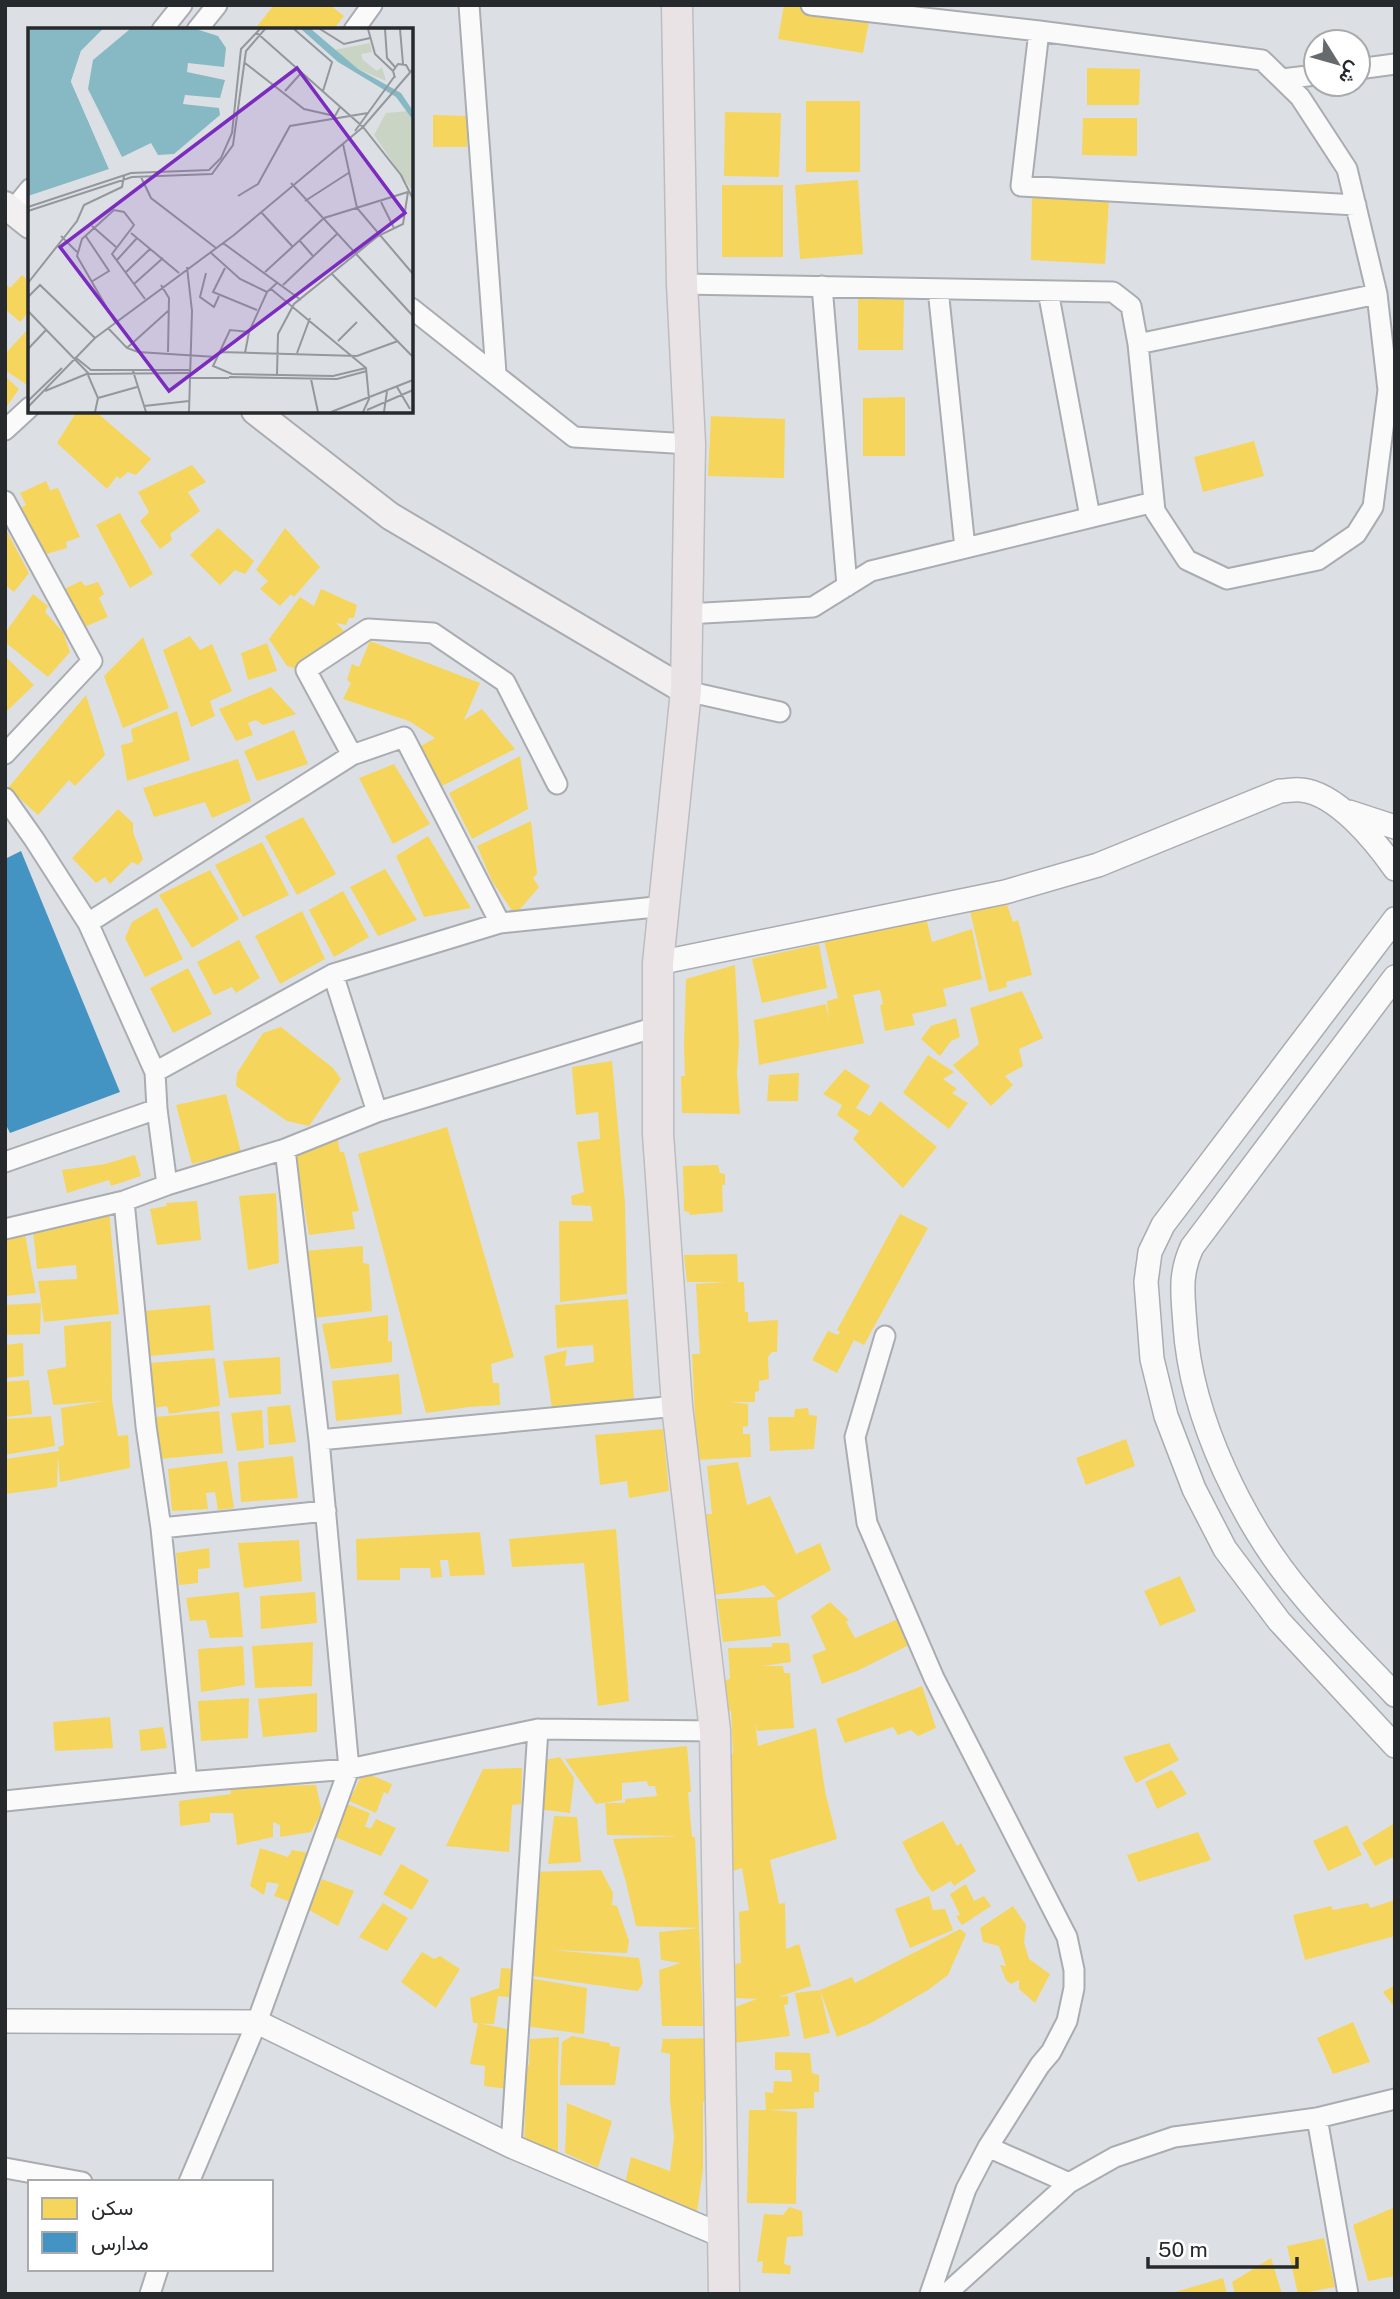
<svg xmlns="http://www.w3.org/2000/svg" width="1400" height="2299" viewBox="0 0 1400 2299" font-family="'Public Sans',Vazirmatn,sans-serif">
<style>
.homes{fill:#f6d55c}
.schools{fill:#4393c3}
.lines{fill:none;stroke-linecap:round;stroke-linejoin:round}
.minor-casing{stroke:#a9acb0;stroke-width:23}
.tertiary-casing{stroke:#a9acb0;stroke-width:26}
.secondary-casing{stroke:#a9acb0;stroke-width:30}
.primary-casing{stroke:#bbbdc0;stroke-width:33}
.minor{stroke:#fafafb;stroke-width:19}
.tertiary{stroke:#fafafb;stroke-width:23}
.secondary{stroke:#f2eff1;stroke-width:26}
.primary{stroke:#eae3e5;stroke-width:30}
.inset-road{fill:none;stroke:#94979b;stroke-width:2}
.view{fill:#7b2cbf;fill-opacity:0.15;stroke:#7b2cbf;stroke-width:3.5}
.inset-edge{fill:none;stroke:#272a2d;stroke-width:3.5}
</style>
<rect width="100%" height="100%" fill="#dce0e4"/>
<path class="homes" d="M274 5H330L344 16 333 30H254Z
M784 5H802L870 16 863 53 778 39Z
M1087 68 1140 69 1139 105H1087Z
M806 101H860V172H806Z
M725 112 781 113 779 177 724 176Z
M433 115 469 116 467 147H433Z
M1083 118H1137V156L1082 155Z
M858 180 863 254 800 259 795 185Z
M722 185H783V257H722Z
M1032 193 1109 200 1105 264 1031 260Z
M22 275 30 282V311L20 322 5 309V283L10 288Z
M858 297 904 298 903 350H858Z
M30 327V387L5 370V354Z
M5 376 19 389 5 409Z
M905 397V456H863V398Z
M77 411H95L151 459 136 475 128 472 120 479 117 476 107 489 57 443Z
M711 416 785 419 784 478 708 476Z
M1254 441 1264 476 1203 492 1194 457Z
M192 465 206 482 188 492 200 511 170 534 172 540 160 549 140 521 149 512 138 492Z
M46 481 50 490 58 488 80 537 66 542 67 548 43 555 20 508 26 505 20 493Z
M120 513 153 574 130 588 96 525Z
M5 528 29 573 14 592 5 585Z
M218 528 254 561 245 574 235 570 220 585 190 555Z
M285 528 320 567 294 597 291 594 280 606 260 589 268 581 256 570Z
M81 581 85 586 98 582 104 594 99 598 108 617 82 628 60 591Z
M321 589 357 605 354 618H349L346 625 336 623 344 631 298 669 287 666 269 639 300 597 314 606Z
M33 594 48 606 45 612 63 632 70 652 48 677 5 642V633Z
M190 636 200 650 212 644 232 691 210 701 215 716 191 727 163 650Z
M143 637 169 708 123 728 104 676Z
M370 641 480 683 464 720 482 709 515 749 442 786 421 746 435 738 409 721 343 699 351 683 347 680 352 664 359 667Z
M267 643 277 671 248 680 241 653Z
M5 656 34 685 5 713Z
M271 687 296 714 263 725 256 720 248 723 253 735 236 741 219 709Z
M86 695 105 755 75 786 69 780 38 815 8 788Z
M177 711 190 760 127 781 121 745 133 742 131 729Z
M294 730 308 764 257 781 244 751Z
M520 756 528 809 472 839 449 793Z
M238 759 251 801 212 818 205 802 154 817 143 788Z
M394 764 430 824 393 844 359 778Z
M118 809 133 823V832L143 859 138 865 132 862 110 884 105 877 96 883 72 858Z
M303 817 336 874 297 895 265 836Z
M531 821 537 874 533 878 539 887 515 915 492 881 477 846Z
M428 836 471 908 424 917 396 856Z
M262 842 289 895 243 917 215 865Z
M385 869 417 920 378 936 350 887Z
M210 870 239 919 192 948 159 895Z
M343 891 369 937 334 957 309 910Z
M1007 905 1013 922 1018 920 1032 975 1006 982 1007 987 989 992 970 911Z
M157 907 183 959 145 977 125 938 132 922Z
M302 911 325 959 280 984 255 936Z
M926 918 932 942 972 929 982 979 943 989 947 1006 912 1014 915 1025 885 1031 880 1005 883 1004 880 990 853 995 864 1043 759 1065 754 1020 826 1004 829 1021 827 1001 838 998 824 941 892 928Z
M239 940 260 978 236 993 232 987 214 995 197 962Z
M819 944 827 988 762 1003 752 959Z
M735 965 739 1042 737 1073 740 1114 682 1113 681 1076H685L684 1045 686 979Z
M188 968 212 1014 173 1033 150 988Z
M1022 991 1043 1038 1019 1049 1023 1066 1005 1076 1013 1085 991 1106 953 1065 979 1044 970 1008Z
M956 1018 960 1037 951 1041 940 1056 921 1039 931 1026Z
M281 1027 333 1068 341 1079 309 1126 287 1121 236 1086 237 1073 263 1033Z
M928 1055 954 1072 943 1079 957 1089 952 1093 968 1103 949 1129 903 1093Z
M612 1061 625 1203 627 1294 560 1302 559 1221H593L591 1206 572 1205 571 1196 584 1192 577 1142 600 1139 598 1112 576 1115 572 1067Z
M845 1069 870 1086 856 1108 870 1116 880 1101 937 1147 903 1188 853 1139 859 1131 837 1115 842 1105 823 1094Z
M799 1073 798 1101H767L769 1075Z
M226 1094 241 1152 192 1164 176 1105Z
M447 1127 514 1357 491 1364 493 1383H499L500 1405 469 1407 426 1413 358 1154Z
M337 1136 340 1152H344L359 1211 352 1212 355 1229 309 1235 299 1178 292 1175 289 1151Z
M135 1155 141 1176 111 1186 109 1180 67 1193 62 1170 105 1164Z
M718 1165 720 1173 725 1174V1185H722L723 1212 690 1215 689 1212 684 1211 683 1166Z
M276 1193 279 1263 248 1270 239 1196Z
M197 1201 201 1240 157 1245 150 1209 167 1206 166 1203Z
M109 1212 119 1314 44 1322 38 1281 77 1279 76 1265 37 1269 33 1230Z
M900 1214 928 1228 864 1345 854 1340 837 1373 812 1360 828 1331 838 1335 840 1332 837 1330Z
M24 1229 36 1293 5 1296V1234Z
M363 1246V1263L369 1264 372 1311 314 1318 304 1251Z
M737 1254 738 1282H744L745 1312H748V1322L778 1320 777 1352H772L768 1357 769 1379 759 1381V1391L755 1392V1402H729L748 1404V1426L743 1427V1434H750L751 1457 697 1460 692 1354H700L696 1284 727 1282H687L684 1255Z
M628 1299 634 1402 552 1408 544 1356 567 1350 565 1366 594 1362 593 1345 557 1348 555 1305Z
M41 1303 40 1334 5 1335V1305Z
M210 1305 214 1350 150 1356 143 1311Z
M388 1315V1342L392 1341V1362L331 1369 322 1324Z
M111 1321 112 1400 118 1436 128 1435 130 1468 60 1482 58 1455 57 1487 5 1494V1459L59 1451 58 1447 64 1445 61 1408 104 1401 53 1405 47 1370 66 1367 64 1326Z
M23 1343 24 1376 5 1378V1345Z
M280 1357 281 1394 229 1398 223 1361Z
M215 1358 220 1406 169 1414 167 1406 154 1408 149 1363Z
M399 1374 402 1414 336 1421 332 1381Z
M29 1380 32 1414 5 1417V1382Z
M290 1405 296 1442 269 1445 267 1407Z
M808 1408 809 1415 817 1416 814 1449 770 1451 768 1417H794L795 1409Z
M262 1410 264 1448 237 1451 231 1413Z
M219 1411 223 1453 159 1459 155 1417Z
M51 1416 55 1446 5 1455V1419Z
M663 1429 669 1491 629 1498 627 1481 600 1485 595 1435Z
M1126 1439 1135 1466 1086 1485 1076 1458Z
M293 1456 298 1498 241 1502 238 1462Z
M227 1461 234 1508 218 1510 215 1492 206 1493 208 1509 172 1511 168 1469Z
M738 1462 747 1505 770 1496 796 1554 820 1543 831 1570 777 1601 781 1636 723 1642 717 1599 776 1597 764 1585 737 1592 713 1595 704 1514H712L707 1466Z
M616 1529 629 1701 598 1706 584 1563 512 1567 509 1539Z
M480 1532 485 1575 450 1576 448 1560H440L442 1577 431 1578 430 1568H400V1580H357L356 1539Z
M299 1540 302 1581 244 1588 238 1543Z
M209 1548 210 1568 198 1569V1583L179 1585 176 1553Z
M1180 1576 1196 1611 1160 1626 1144 1591Z
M239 1592 243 1637 210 1638 206 1620 190 1621 186 1598Z
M315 1592 317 1623 261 1629 260 1596Z
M830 1602 849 1620 846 1622 855 1638 837 1646 898 1619 911 1644 859 1670 822 1684 812 1655 826 1650 811 1616Z
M313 1642 312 1686 255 1688 252 1646Z
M772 1643H789L791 1662 763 1666H783L784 1673H790L794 1728 757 1731 755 1722 758 1746 816 1728 825 1791 837 1839 770 1860 779 1904 785 1903 786 1949 799 1944 811 1986 778 1997 788 1996V2004L784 2005 790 2036 732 2043 735 2007 757 1999 736 1998 735 1964 741 1963 739 1912 749 1910 742 1868 733 1871 728 1755 733 1753 731 1711 723 1712 721 1681 730 1679 728 1648 772 1647Z
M243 1646 245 1685 201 1692 198 1649Z
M922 1686 936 1728 918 1736 911 1730 898 1735 893 1727 845 1743 836 1719Z
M317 1693V1732L263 1737 258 1699Z
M249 1698 248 1738 201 1741 198 1701Z
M110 1717 113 1748 55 1751 53 1722Z
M163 1727 167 1748 141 1751 139 1730Z
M1169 1743 1179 1760 1136 1783 1123 1757Z
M687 1746 691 1792H688L692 1837H695L699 1928 636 1926 626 1882 613 1839 679 1836 607 1835 605 1803H625V1799L657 1796 655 1786H648L647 1781 622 1783V1800L596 1804 565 1759Z
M560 1757 574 1778 570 1813 537 1809 540 1761Z
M522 1768 521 1804 512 1805 509 1852 446 1846 483 1769Z
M1172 1770 1187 1794 1157 1809 1145 1782Z
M362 1775 373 1776 392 1784 388 1794 384 1792 376 1813 349 1801Z
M316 1785 322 1812 311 1832 280 1837V1825L273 1822V1837L237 1845 233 1813H210V1822L180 1826 179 1801 231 1794 230 1787Z
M347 1804 370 1813 365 1827 371 1828 376 1819 396 1828 381 1856 330 1835Z
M554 1816 577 1817 581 1862 548 1864Z
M943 1821 957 1846 961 1843 976 1871 954 1886 951 1881 932 1892 917 1871 902 1842Z
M1395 1823V1856L1375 1866 1362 1843Z
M1347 1825 1362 1855 1328 1871 1313 1841Z
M1198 1832 1211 1860 1138 1882 1127 1855Z
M260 1848 288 1857 292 1850 309 1853 291 1902 274 1896 279 1884 267 1882 264 1895 250 1886Z
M401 1864 429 1880 412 1910 383 1894Z
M601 1870 613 1893 612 1905 617 1906 629 1941 627 1953 552 1950 639 1958 643 1983 638 1991 525 1975 532 1872Z
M322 1879 354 1891 338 1926 309 1910Z
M966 1884 974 1901 984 1896 991 1906 962 1925 956 1916 960 1915 950 1894Z
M929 1896 933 1910 945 1909 953 1930 910 1948 895 1909Z
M1395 1900V1936L1305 1960 1293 1915 1331 1906 1333 1910 1368 1903 1370 1908Z
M383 1903 408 1918 387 1951 359 1937Z
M1013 1906 1026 1925 1024 1942 1029 1959 1050 1974 1035 2003 1019 1989V1980L1011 1984 1006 1980 1000 1965 1006 1966 999 1946 983 1942 980 1928Z
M699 1928 703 2026H662L659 1970 681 1963 661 1960 659 1932Z
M960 1929 966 1934 948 1975 928 1990 871 2023 837 2037 820 1990 852 1977 855 1983Z
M422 1952 434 1959 440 1956 460 1969 436 2008 401 1982Z
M501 1968 519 1969 515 1998 498 1996 494 2024 473 2023 470 1998 499 1988Z
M529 1978 587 1988 584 2034 524 2026Z
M1395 1985V2008L1383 1992Z
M820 1990 830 2033 804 2039 795 1993Z
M1353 2022 1370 2062 1333 2074 1317 2038Z
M478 2023 512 2030 508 2089 484 2086 485 2066 470 2064Z
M572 2036 610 2043V2046L620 2047 615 2085H560L562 2042Z
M559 2037 558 2068V2156L524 2143 526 2091 523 2065H529L530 2039Z
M710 2038 709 2102H703V2169L697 2212 624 2188 631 2157 670 2171 674 2137 670 2100V2054L661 2052 663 2039Z
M775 2052 810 2053 812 2073 819 2075V2092H814V2108L770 2110 797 2112 796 2204 747 2203 749 2110H766L765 2092 773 2093 774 2081 792 2082 791 2070H775Z
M567 2103 612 2121 598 2168 565 2153Z
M789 2207 802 2211 803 2236 787 2237 784 2264 791 2266 790 2274 762 2273 763 2261 757 2262 764 2214 783 2215Z
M1395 2207V2276L1368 2281 1353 2225Z
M1324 2238 1335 2287 1298 2294 1287 2246Z
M1271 2258 1282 2294H1235L1232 2282Z
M1223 2278 1227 2294H1172V2293Z"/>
<path class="schools" d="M21 851 120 1092 10 1133 5 1123V859Z"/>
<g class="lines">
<g class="minor-casing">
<path id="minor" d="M469 5 496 373
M162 30 182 5
M197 30 217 5
M354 30 372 5
M1039 31 1021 186 1356 205
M1358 69 1395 64
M1282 79 1316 75
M13 210 30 189
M682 284 1113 292 1131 306 1138 344 1155 511 1187 560 1227 579 1318 560 1356 534 1373 507 1388 390 1377 294 1347 169 1300 97 1262 60 1039 31 811 5
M822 286 847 586
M938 289 965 548
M1048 291 1090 517
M411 308 574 437 690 444
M1138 344 1377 294
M5 430 30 407
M5 501 92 661 5 754
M686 614 813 607 871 571 1154 502
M686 691 780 712
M352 755 306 670 368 629 433 633 505 682 557 784
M5 798 34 839 88 923 155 1072 157 1109 167 1185
M88 923 352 755 404 737 500 923
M333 974 377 1112
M155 1072 333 974 500 923 665 906
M5 1162 157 1109
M124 1201 146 1426 161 1528 187 1782
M5 1229 124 1201 167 1185 285 1149 377 1112 659 1026
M885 1336 855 1437 867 1523 934 1678 1067 1937 1074 1970V1988L1067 2021 1051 2052 1040 2065 988 2147 966 2189 930 2294
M319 1440 677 1406
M161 1528 326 1511
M5 1801 187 1782 349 1769 538 1729 715 1731
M1317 2118 1348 2294
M511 2146 538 1729
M988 2147 1069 2183
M5 2168 82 2182
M189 2182 257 2022 349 1769 319 1440 285 1149
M150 2294 158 2269
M946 2294 1069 2183 1115 2157 1174 2137 1317 2118 1395 2099"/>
</g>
<g class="tertiary-casing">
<path id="tertiary" d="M1349 812 1395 827
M1395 919 1163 1225 1150 1252 1146 1282 1152 1359 1166 1416 1194 1489 1225 1549 1279 1621 1395 1746
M658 963 1005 892 1098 865 1280 791C1286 791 1295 789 1301 790 1337 793 1376 842 1395 869
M1395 977 1192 1247C1179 1275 1183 1295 1185 1325 1191 1419 1244 1527 1305 1598 1333 1632 1365 1663 1395 1695
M5 2021 257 2022 511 2146 723 2236"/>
</g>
<g class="secondary-casing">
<path id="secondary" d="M5 205 30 225
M255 411 390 516 686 691"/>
</g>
<g class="primary-casing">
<path id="primary" d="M677 5 682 284 690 444 686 691 658 963V1134L677 1406 715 1731 724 2294"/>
</g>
<use href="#minor" class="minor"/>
<use href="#tertiary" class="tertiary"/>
<use href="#secondary" class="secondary"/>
<use href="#primary" class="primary"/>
</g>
<g transform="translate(28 28)">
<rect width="385" height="385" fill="#dce0e4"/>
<path d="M342 15 344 24 333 26 335 32 349 43 354 39 358 53 330 41 306 22ZM380 83 385 92V164L346 107 358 85Z" fill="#cad4c4"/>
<path d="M0 1H75L53 23 43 54 81 141 0 168ZM102 1H168L190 8 198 20 196 39 160 35 159 44 197 52 192 70 157 67 155 76 191 80 192 87 146 126 130 127 123 115 94 129 60 61 65 32ZM273 1H283L330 41 373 65 385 83V92L368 69 310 34Z" fill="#86b9c4"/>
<path d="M75 1H79L53 30 46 54 81 130V141L43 53 53 23Z" fill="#dce0e4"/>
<path class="inset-road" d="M266 1 304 34 295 63M292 1 316 16 342 10M340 1 347 26 365 43M357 1 359 30 367 39M372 1 375 36M229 5 335 99 373 147 385 171M217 35 276 81 307 88 312 79M367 50 365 43 370 36 378 37 382 44M257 63 274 44M327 103 366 49M315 116 329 180 385 246M113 149 123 170 188 220M263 155 385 288M210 168 230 156 262 98 340 85M277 173 322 144M353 174 366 200M0 179 103 145 181 142 193 130 204 105 213 21 232 1M0 183 104 149 184 146 205 117 218 23 237 1M233 184 264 218M64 198 88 219M103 205 151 245M57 207 81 243 63 254M33 208 49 224M271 212 285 228M195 215 273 272M182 224 212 251 239 264M89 232 109 210M159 239 164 283 161 384M197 240 185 264 229 282M98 244 122 221M237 244 296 190 380 164 375 196 350 208 266 276 250 306 249 346M178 245 172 269 186 279 191 268M303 245 384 328M250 254 239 264 221 304 202 302 185 338 204 346 305 348 338 340M0 255 49 193 56 177 94 159 96 148M106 256 135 230M133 257 141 270 140 324M255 257 310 205M243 261 338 340 341 371 335 384M0 269 12 257 67 310M0 283 61 346 161 345M87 294 49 228 54 211 86 182 96 184 106 197 84 226 117 271M80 300 99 320 110 324 188 329M310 313 329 294M99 320 140 283M0 321 18 302M192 324 329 328 370 313M217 325 221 304M269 325 282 290M47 329 63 342H162M105 343 118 384M60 347 70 370 67 384M201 349 309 351 339 343M162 350H201M283 351 290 384M369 359 382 381M17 363 61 345M70 370 109 359M0 373 34 340M116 378 161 373M0 379 67 310 206 207 335 99 385 41M339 382 385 362M303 384 385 352M356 384 359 363"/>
<path class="view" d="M269 40 377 185 141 363 32 219Z"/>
<rect width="385" height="385" class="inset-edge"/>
</g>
<rect width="1400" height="2299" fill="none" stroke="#272a2d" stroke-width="14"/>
<rect x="28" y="2180" width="245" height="91" fill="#ffffff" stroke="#a9aaab" stroke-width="2"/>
<rect x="42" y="2198" width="35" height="21" fill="#f6d55c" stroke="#a9aaab" stroke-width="2"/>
<text x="91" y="2215" font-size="21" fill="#272a2d">سكن</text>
<rect x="42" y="2232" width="35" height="21" fill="#4393c3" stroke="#a9aaab" stroke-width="2"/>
<text x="91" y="2250" font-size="21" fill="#272a2d">مدارس</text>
<g transform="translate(1337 63) rotate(127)"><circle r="33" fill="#ffffff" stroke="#a9aaab" stroke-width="2"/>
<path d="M0-5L12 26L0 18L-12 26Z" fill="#666a6d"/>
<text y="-10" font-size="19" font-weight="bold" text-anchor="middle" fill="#272a2d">ش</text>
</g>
<path d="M1148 2257v10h149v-10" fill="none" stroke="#272a2d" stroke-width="3.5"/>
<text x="1158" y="2257" font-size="21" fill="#272a2d" stroke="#ffffff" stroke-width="5" paint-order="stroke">50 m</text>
</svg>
